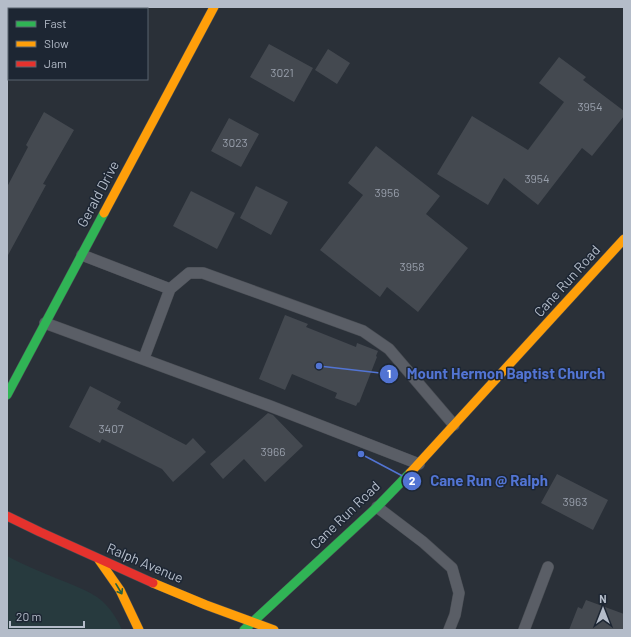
<svg xmlns="http://www.w3.org/2000/svg" width="631" height="637" viewBox="0 0 631 637" font-family="Barlow,sans-serif">
<style>
.green{fill:#273a3e}
.building{fill:#444950}
.lines{fill:none;stroke-linecap:round;stroke-linejoin:round}
.lane-casing{stroke:#484c53;stroke-width:12}
.fast-casing{stroke:#484c53;stroke-width:10}
.slow-casing{stroke:#484c53;stroke-width:10}
.jam-casing{stroke:#484c53;stroke-width:10}
.lane{stroke:#5a5e66;stroke-width:11}
.fast{stroke:#30b455;stroke-width:9}
.slow{stroke:#ff9f0a;stroke-width:9}
.jam{stroke:#e5322d;stroke-width:9}
.oneway{stroke:#255f41}
.labels{text-anchor:middle;stroke-width:3;stroke-linejoin:round;paint-order:stroke}
.number-label{font-size:12px;fill:#989fab}
.street-label{font-size:14px;fill:#b4bcc9;stroke:#1d2633}
.leader{fill:none;stroke:#5274d3;stroke-width:1.5}
.callout-dot{fill:#5274d3;stroke:#1d2633;stroke-width:1.5}
.mark-label{font-size:12px;text-anchor:middle;font-weight:bold;fill:#fff}
.callout-label{font-size:15px;text-anchor:middle;font-weight:bold;fill:#5274d3;stroke:#1d2633;stroke-width:3;stroke-linejoin:round;paint-order:stroke}
</style>
<rect width="100%" height="100%" fill="#2a3038"/>
<path class="green" d="M7 556C24 565 41 572 58 579 75 586 95 592 107 606 114 614 118 621 122 630H7Z"/>
<path class="building" d="M269 44 313 68 294 102 250 77Z
M328 49 350 63 337 84 315 70Z
M559 57 586 77 583 80 624 111V116L592 156 582 148 538 205 504 178 488 205 437 174 472 116 528 150 564 102 539 83Z
M44 112 74 130 43 184 46 185 7 257V187L28 147 26 145Z
M229 118 259 134 241 167 211 151Z
M376 146 440 196 426 214 468 248 418 312 387 287 380 297 320 250 363 195 348 183Z
M256 186 288 202 271 235 240 218Z
M191 191 235 213 217 249 173 226Z
M285 315 308 324 306 327 356 347 357 343 378 351 376 356 377 357 359 403 358 402 356 406 335 398 337 393 292 374 285 390 259 379Z
M90 386 121 402 117 409 186 445 193 438 206 452 173 482 162 469 102 439 100 443 69 427Z
M268 413 273 415 303 446 265 482 244 459 223 479 210 464Z
M557 474 608 500 593 530 541 503Z
M586 600 624 614V630H569L578 607 582 609Z"/>
<g class="lines">
<g class="lane-casing">
<path id="lane" d="M82 255 170 289 144 358
M170 289 189 273H203L363 331 389 349 454 425
M45 323 270 406 419 464
M377 507 423 542 452 568 459 593 455 615 449 630
M524 630 548 567"/>
</g>
<g class="fast-casing">
<path id="fast" d="M7 395 104 213
M244 630 377 507 410 473"/>
</g>
<g class="slow-casing">
<path id="slow" d="M104 213 214 7
M410 473 624 239
M99 560 120 590 139 630
M153 583 206 605 274 630"/>
</g>
<g class="jam-casing">
<path id="jam" d="M7 516 40 532 153 583"/>
</g>
<use href="#lane" class="lane"/>
<use href="#fast" class="fast"/>
<use href="#slow" class="slow"/>
<use href="#jam" class="jam"/>
</g>
<defs><path id="oneway-shaft" d="M-6 0H5M1.5-3L5.5 0L1.5 3" fill="none" stroke-width="1.6" stroke-linecap="round" stroke-linejoin="round"/></defs>
<use class="oneway" href="#oneway-shaft" transform="translate(119 589) rotate(59)"/>
<g class="labels">
<g class="number-label">
<text x="282" y="77">3021</text>
<text x="590" y="111">3954</text>
<text x="235" y="147">3023</text>
<text x="537" y="183">3954</text>
<text x="387" y="197">3956</text>
<text x="412" y="271">3958</text>
<text x="111" y="433">3407</text>
<text x="273" y="456">3966</text>
<text x="575" y="506">3963</text>
</g>
<g class="street-label">
<text transform="translate(98 194) rotate(-62)" y="5">Gerald Drive</text>
<text transform="translate(567 281) rotate(-48)" y="5">Cane Run Road</text>
<text transform="translate(345 515) rotate(-44)" y="5">Cane Run Road</text>
<text transform="translate(145 563) rotate(23)" y="5">Ralph Avenue</text>
</g>
</g>
<path class="leader" d="M319 366L389 374M361 454L412 481"/>
<g class="callout-dot">
<circle cx="319" cy="366" r="4"/>
<circle cx="361" cy="454" r="4"/>
<circle cx="389" cy="374" r="10"/>
<circle cx="412" cy="481" r="10"/>
</g>
<g class="mark-label">
<text x="389" y="378">1</text>
<text x="412" y="485">2</text>
</g>
<g class="callout-label">
<text x="506" y="379">Mount Hermon Baptist Church</text>
<text x="489" y="486">Cane Run @ Ralph</text>
</g>
<rect width="631" height="637" fill="none" stroke="#b4bcc9" stroke-width="16"/>
<rect x="8" y="8" width="140" height="72" fill="#1d2633" stroke="#59626f"/>
<rect x="16" y="21" width="20" height="6" fill="#30b455" stroke="#59626f"/>
<text x="44" y="28" font-size="12" fill="#b4bcc9">Fast</text>
<rect x="16" y="41" width="20" height="6" fill="#ff9f0a" stroke="#59626f"/>
<text x="44" y="48" font-size="12" fill="#b4bcc9">Slow</text>
<rect x="16" y="61" width="20" height="6" fill="#e5322d" stroke="#59626f"/>
<text x="44" y="68" font-size="12" fill="#b4bcc9">Jam</text>
<g transform="translate(603 609)" stroke="#1d2633" stroke-width="3" paint-order="stroke">
<path d="M0-3L7 15L0 10L-7 15Z" fill="#b4bcc9"/>
<text y="-6" font-size="11" font-weight="bold" text-anchor="middle" fill="#b4bcc9">N</text>
</g>
<path d="M10 621v6h74v-6" fill="none" stroke="#b4bcc9" stroke-width="2"/>
<text x="16" y="621" font-size="12" fill="#b4bcc9" stroke="#1d2633" stroke-width="3" paint-order="stroke">20 m</text>
</svg>
